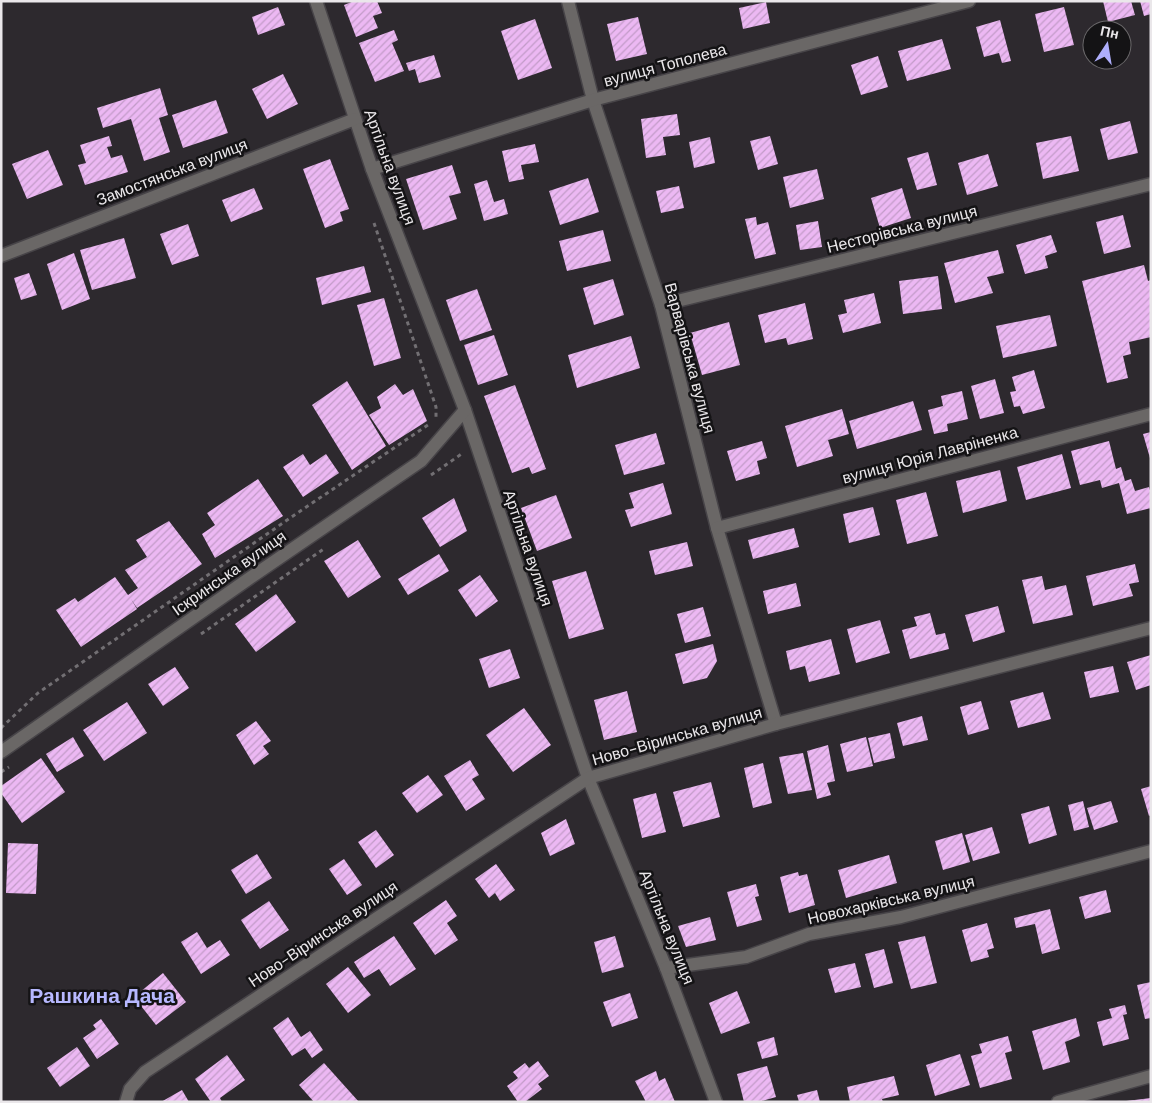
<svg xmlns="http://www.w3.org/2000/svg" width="1152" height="1103" viewBox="0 0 1152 1103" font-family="'DM Sans',sans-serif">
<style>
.building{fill:url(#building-hatch)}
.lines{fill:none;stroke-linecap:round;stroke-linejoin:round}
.minor-casing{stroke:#474448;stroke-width:15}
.tertiary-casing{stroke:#474448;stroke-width:15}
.path{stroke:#726f73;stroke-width:3;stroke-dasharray:4 4;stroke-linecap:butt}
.minor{stroke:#6a6766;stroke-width:12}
.tertiary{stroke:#6a6766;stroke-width:12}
.labels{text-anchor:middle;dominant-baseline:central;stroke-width:5;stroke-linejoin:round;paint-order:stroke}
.street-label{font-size:16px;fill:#eae7ea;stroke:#141315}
.district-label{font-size:21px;font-weight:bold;fill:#b7b8ff;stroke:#141315}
</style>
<defs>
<pattern id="building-hatch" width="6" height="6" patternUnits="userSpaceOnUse" patternTransform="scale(1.25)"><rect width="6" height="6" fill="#ecb8f3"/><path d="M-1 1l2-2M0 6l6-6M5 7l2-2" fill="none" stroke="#c29bc8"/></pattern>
</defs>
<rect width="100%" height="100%" fill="#2d292e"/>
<g class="building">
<polygon points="354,1 377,1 382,13 373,16 378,28 356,37 344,5"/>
<polygon points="1103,1 1131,1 1135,15 1108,22"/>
<polygon points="1140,1 1151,1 1151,14 1144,16"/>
<polygon points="766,2 770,23 743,29 739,8"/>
<polygon points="278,7 285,25 258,35 252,17"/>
<polygon points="1064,7 1074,45 1044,52 1035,14"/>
<polygon points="638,17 647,54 616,61 607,24"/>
<polygon points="535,19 552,68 518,80 501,31"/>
<polygon points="1000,20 1011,61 1002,63 999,53 984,57 976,27"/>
<polygon points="394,30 398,40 392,43 404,71 375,82 359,43"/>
<polygon points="942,39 951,69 907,81 898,51"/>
<polygon points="434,55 441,77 419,83 415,69 409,71 406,63"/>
<polygon points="878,56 888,87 861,95 851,65"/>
<polygon points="283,74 298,104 267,119 252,89"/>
<polygon points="160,88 168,115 159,118 170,152 144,161 131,119 103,128 97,108"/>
<polygon points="216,100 228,133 183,148 172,115"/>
<polygon points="677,114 680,135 663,137 666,155 646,158 641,119"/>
<polygon points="1130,121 1138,153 1108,160 1100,129"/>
<polygon points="109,136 112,146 107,147 111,158 122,155 128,172 85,185 78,165 86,163 80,145"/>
<polygon points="770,136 778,164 758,170 750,141"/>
<polygon points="1071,136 1079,171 1043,179 1036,143"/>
<polygon points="710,137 715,163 694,168 689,142"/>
<polygon points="535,144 539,162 521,165 524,179 509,182 502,151"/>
<polygon points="48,150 63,185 27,199 12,164"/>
<polygon points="928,152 937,185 917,190 907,158"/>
<polygon points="988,154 998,186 967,195 958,163"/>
<polygon points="330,159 349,209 340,212 343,221 325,228 303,169"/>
<polygon points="452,165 461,193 449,196 457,219 423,230 406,179"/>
<polygon points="817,169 824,199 790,208 783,177"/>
<polygon points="588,178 599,212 560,225 549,191"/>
<polygon points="487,180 494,202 504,199 508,214 484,221 474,184"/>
<polygon points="679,186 684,208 661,213 656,191"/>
<polygon points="254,188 263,209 231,222 222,200"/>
<polygon points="902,188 911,218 880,228 871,198"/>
<polygon points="1123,215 1131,247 1104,254 1096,222"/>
<polygon points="756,217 757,225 768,222 776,254 755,259 745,219"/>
<polygon points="818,221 822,247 800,250 796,225"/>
<polygon points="188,224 199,256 172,265 160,234"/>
<polygon points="603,230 611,261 567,271 559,241"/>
<polygon points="1051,235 1057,252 1045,256 1048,268 1025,274 1016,245"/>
<polygon points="124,238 136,278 92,290 80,250"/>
<polygon points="998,250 1004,273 987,277 993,293 955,303 944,263"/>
<polygon points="74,253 90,299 62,310 47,264"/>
<polygon points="1144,265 1148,281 1151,280 1151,337 1129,342 1131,354 1123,356 1128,378 1107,383 1082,281"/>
<polygon points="364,266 371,292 322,305 316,278"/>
<polygon points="29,273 37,295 21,300 14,278"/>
<polygon points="938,276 942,309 903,314 899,281"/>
<polygon points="613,279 624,315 594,325 583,288"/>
<polygon points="477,289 492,330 460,341 446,300"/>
<polygon points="874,293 881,323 843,333 838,315 847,313 844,300"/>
<polygon points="384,298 401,358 374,366 357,305"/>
<polygon points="805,303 813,339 788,345 786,338 765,343 758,315"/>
<polygon points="1050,315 1057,346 1003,358 996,326"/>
<polygon points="729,322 740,365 702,375 690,333"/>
<polygon points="494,335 508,375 478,385 464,345"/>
<polygon points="631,336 640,368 577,388 568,355"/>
<polygon points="1034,370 1045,408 1023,414 1020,406 1014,407 1010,392 1016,391 1012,377"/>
<polygon points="995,379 1004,413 980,419 971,386"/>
<polygon points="347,381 386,446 352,470 312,405"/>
<polygon points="395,384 403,395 413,389 427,421 389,445 369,415 381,408 377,397"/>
<polygon points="515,385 546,469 532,474 529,467 512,473 484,396"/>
<polygon points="962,391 968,419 947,424 948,431 934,434 928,410 943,406 941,396"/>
<polygon points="913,401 922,430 857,449 849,421"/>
<polygon points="842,409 849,434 828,440 833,456 797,467 785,426"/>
<polygon points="1151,432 1151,458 1150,458 1143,434"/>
<polygon points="656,433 665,464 624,475 615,445"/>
<polygon points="762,441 767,458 757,461 760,474 736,481 727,451"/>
<polygon points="1109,441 1116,469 1121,467 1125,481 1131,479 1135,491 1149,487 1151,494 1151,508 1127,514 1119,483 1102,488 1100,480 1080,485 1071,451"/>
<polygon points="303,454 310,465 326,454 339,473 303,497 283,467"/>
<polygon points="1062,454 1071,488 1026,500 1017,467"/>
<polygon points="1000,470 1007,501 963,513 956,481"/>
<polygon points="258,479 283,516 215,558 202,534 215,525 207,513"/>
<polygon points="663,483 672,514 631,527 625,510 634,508 629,493"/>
<polygon points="926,492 938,536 907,544 896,500"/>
<polygon points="556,495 572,538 537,551 521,508"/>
<polygon points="454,498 467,531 440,547 422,518"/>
<polygon points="873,507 880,535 849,543 843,514"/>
<polygon points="169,521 202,564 137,608 131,599 137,609 81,647 56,610 75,598 78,602 115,577 128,595 138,588 125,570 147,557 136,540"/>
<polygon points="794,528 799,547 753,559 748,540"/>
<polygon points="358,540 381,577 348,598 324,561"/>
<polygon points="687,542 693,566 655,575 649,551"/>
<polygon points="439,554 449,571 408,595 398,579"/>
<polygon points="1135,564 1139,582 1129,584 1133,596 1093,606 1086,576"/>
<polygon points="586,571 604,629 569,639 552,581"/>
<polygon points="480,575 498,601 476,617 458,590"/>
<polygon points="1042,576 1045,590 1066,585 1073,615 1033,624 1022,580"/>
<polygon points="796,583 801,606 768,614 763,591"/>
<polygon points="276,594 296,622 256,652 235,624"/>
<polygon points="998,606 1005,632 973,642 965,615"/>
<polygon points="703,607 711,636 685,643 677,614"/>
<polygon points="930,613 936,635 945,633 949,649 910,659 902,630 917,626 914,617"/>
<polygon points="880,620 890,653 856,663 847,629"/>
<polygon points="831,639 840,674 809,682 805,666 790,670 786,651"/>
<polygon points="713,644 717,661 707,678 683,684 675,654"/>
<polygon points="510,649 520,678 489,688 479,659"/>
<polygon points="1151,655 1151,685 1136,690 1127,662"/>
<polygon points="1113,666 1119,692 1090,698 1084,672"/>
<polygon points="175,667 189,688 163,706 148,684"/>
<polygon points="627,691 637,732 604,740 594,700"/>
<polygon points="1043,692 1051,719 1018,728 1010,701"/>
<polygon points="981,701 989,729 968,735 960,707"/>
<polygon points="127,702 147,733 104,761 83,730"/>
<polygon points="524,708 551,745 513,772 486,735"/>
<polygon points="922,716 928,740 903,746 897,723"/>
<polygon points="256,721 271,741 263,746 269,754 254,765 236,735"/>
<polygon points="890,733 895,758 874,763 868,738"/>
<polygon points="73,737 84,756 57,772 46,754"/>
<polygon points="866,737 873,766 847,772 840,744"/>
<polygon points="828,745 835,781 827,783 831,795 817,799 807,751"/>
<polygon points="803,753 812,790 788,794 779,757"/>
<polygon points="41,758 65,792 22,823 1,793 1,786"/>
<polygon points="470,760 479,775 472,779 485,799 466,811 444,776"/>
<polygon points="763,763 772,803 753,808 744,768"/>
<polygon points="428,775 443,795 417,813 402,793"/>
<polygon points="711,782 720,817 683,827 673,792"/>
<polygon points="1151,786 1151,815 1149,816 1141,789"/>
<polygon points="656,793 666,832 642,838 633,799"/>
<polygon points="1083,801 1089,827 1074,831 1068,805"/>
<polygon points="1111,801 1118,822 1094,830 1087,808"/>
<polygon points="1049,806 1057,835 1029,844 1021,814"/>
<polygon points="566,819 575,844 550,856 541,833"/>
<polygon points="992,827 1000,853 973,861 965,835"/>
<polygon points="376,830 394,855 376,868 358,842"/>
<polygon points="962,833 970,862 943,870 935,841"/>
<polygon points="8,843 38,844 36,894 6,893"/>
<polygon points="257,854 272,878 246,894 231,870"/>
<polygon points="889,855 897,883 846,898 838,870"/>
<polygon points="344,859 362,885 347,895 329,869"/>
<polygon points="496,864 515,890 500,901 495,893 489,898 475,879"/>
<polygon points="798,872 799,876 807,874 815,905 789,913 780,877"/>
<polygon points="756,884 759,896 755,897 762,920 737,927 727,892"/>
<polygon points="1106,890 1111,912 1085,919 1079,897"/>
<polygon points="446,900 457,916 447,923 458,940 435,955 413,923"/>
<polygon points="269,901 289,930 260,949 241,920"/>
<polygon points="1050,909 1060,949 1042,954 1035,924 1016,928 1014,918"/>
<polygon points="710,917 716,940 686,947 678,926"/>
<polygon points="987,923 994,948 987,950 989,957 971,962 962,930"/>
<polygon points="197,932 207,948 220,940 230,955 201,974 181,942"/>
<polygon points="394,936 416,969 390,986 379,969 364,978 354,962"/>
<polygon points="615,936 624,967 602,973 594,942"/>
<polygon points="925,936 937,983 911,989 898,942"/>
<polygon points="884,949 893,983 874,988 865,954"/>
<polygon points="855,963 861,987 835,993 828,969"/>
<polygon points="348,967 371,995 348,1013 326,984"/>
<polygon points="163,973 186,1002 156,1025 134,997"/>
<polygon points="1151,982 1151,1018 1145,1019 1137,985"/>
<polygon points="737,991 750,1023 721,1034 709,1003"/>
<polygon points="630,993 638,1018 612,1027 603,1002"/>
<polygon points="1125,1005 1127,1014 1123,1015 1129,1039 1103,1046 1097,1022 1112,1018 1109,1009"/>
<polygon points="288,1017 301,1037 310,1031 323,1050 312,1058 305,1048 292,1056 273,1028"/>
<polygon points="1076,1018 1080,1036 1065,1042 1070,1062 1043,1070 1032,1031"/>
<polygon points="101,1019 119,1044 97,1059 83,1038 96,1029 93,1025"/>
<polygon points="1008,1036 1012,1051 1005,1053 1012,1079 980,1088 971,1056 982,1053 979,1044"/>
<polygon points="774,1037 778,1055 762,1059 757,1042"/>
<polygon points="77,1047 90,1066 60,1087 47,1068"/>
<polygon points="960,1054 970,1085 935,1096 926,1065"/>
<polygon points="227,1055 245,1080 220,1098 222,1102 211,1102 195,1079"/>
<polygon points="538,1061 549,1076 538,1084 542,1089 525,1102 518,1102 507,1086 518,1078 513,1072 525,1063 529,1068"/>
<polygon points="324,1063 359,1102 314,1102 299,1085"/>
<polygon points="767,1066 776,1097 758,1102 744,1102 737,1074"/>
<polygon points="656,1071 659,1081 665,1078 675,1102 646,1102 635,1081"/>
<polygon points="894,1076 899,1095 882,1099 883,1102 850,1102 847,1087"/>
<polygon points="182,1090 189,1102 161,1102"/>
<polygon points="817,1090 820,1102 799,1102 797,1095"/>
<polygon points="1151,1098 1151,1102 1126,1102 1126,1101"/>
</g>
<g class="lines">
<g class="minor-casing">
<g id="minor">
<polyline points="316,1 372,169"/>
<polyline points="568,1 593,100 661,305 717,528 776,724"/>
<polyline points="1,256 355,119"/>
<polyline points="661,305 1151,184"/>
<polyline points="465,410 588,778 666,968 716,1102"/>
<polyline points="717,528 1151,414"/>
<polyline points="666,968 746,957 809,934 901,917 1151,851"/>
<polyline points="126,1102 130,1089 145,1072 588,778 776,724 1151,628"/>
<polyline points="1058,1102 1151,1076"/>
</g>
</g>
<g class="tertiary-casing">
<polyline id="tertiary" points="1,752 247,580 421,461 465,410 372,169 593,100 969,1"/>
</g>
<g class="path">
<polyline points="374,223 436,407 436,417 434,419"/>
<polyline points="431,475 463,453"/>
<polyline points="201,634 325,548"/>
<polyline points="1,728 38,693 293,516 428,425"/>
<polyline points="1,772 9,767"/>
</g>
<use href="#minor" class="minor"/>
<use href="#tertiary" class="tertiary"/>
</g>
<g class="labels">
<g class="street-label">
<text transform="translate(665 65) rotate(-15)">вулиця Тополева</text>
<text transform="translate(390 167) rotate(70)">Артільна вулиця</text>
<text transform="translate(172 172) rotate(-21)">Замостянська вулиця</text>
<text transform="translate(902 229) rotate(-14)">Несторівська вулиця</text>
<text transform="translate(690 358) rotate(75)">Варварівська вулиця</text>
<text transform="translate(930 455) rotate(-15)">вулиця Юрія Лавріненка</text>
<text transform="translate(528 548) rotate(71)">Артільна вулиця</text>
<text transform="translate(229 573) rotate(-35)">Іскринська вулиця</text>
<text transform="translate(677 736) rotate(-16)">Ново-Віринська вулиця</text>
<text transform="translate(891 900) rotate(-13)">Новохарківська вулиця</text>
<text transform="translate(667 927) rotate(68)">Артільна вулиця</text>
<text transform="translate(323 934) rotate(-34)">Ново-Віринська вулиця</text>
</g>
<g class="district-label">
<text x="102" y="996">Рашкина Дача</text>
</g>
</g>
<rect width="1152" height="1103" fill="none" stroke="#eae7ea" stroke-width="5"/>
<g transform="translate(1107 45) rotate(12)"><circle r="24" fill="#141315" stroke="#6a686a"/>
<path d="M0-4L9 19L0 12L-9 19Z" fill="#aeaefb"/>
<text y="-8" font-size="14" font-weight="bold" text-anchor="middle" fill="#eae7ea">Пн</text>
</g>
</svg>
